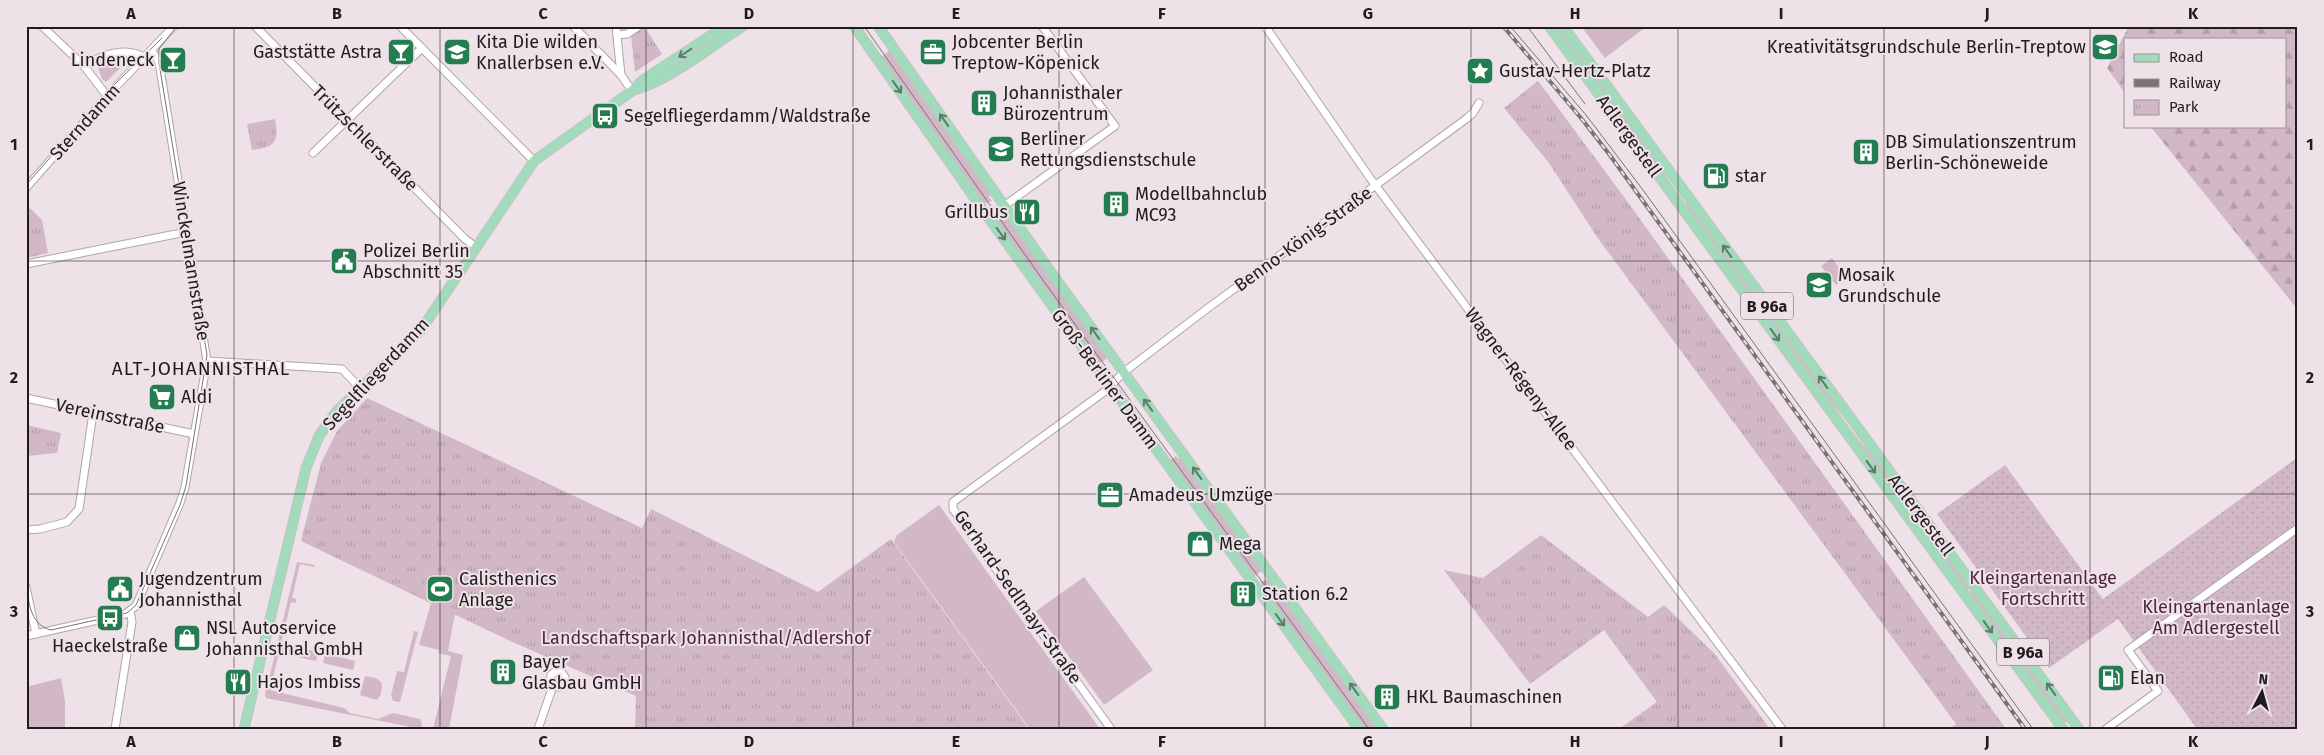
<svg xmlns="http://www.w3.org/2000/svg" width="2324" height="755" viewBox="0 0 2324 755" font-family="'Fira Sans',sans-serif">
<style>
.grass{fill:#d2b8c6}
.forest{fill:url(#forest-firs)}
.park{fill:url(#park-tufts)}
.garden{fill:url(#garden-dots)}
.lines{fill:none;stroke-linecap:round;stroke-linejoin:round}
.minor-casing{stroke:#b1a5ab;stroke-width:9}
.major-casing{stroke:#c5c4c4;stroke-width:11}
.minor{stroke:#fff;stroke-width:7}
.major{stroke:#a1dbbb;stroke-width:9}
.tram{stroke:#7a7276;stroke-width:1}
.rail-casing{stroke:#7a7276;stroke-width:4}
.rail{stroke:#eee1e8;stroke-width:2;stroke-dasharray:5.5;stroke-linecap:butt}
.oneway{stroke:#607b6c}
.grid{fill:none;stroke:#201b1d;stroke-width:1;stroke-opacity:0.55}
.labels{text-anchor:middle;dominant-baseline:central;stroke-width:4;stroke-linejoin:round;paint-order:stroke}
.shield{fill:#eee1e8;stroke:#5e565a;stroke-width:1}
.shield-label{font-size:16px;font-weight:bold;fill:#201b1d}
.poi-label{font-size:18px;fill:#201b1d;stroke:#eee1e8;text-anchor:start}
.street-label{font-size:18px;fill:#201b1d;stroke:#eee1e8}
.park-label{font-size:18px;fill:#50263f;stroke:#eee1e8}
.neighbourhood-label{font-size:19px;letter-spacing:1px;fill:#201b1d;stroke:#eee1e8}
.neatline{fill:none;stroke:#201b1d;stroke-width:2}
.grid-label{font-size:16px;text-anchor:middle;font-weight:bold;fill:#201b1d}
</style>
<defs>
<pattern id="forest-firs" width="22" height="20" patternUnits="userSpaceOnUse" patternTransform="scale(1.25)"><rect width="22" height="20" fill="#d2b8c6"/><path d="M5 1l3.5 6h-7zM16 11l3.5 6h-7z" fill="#b49eaa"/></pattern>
<pattern id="park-tufts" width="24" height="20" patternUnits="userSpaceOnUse" patternTransform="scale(1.25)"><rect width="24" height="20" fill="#d2b8c6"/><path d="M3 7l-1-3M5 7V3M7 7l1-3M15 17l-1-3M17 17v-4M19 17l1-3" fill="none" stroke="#b49eaa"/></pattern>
<pattern id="garden-dots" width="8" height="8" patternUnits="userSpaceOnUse" patternTransform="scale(1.25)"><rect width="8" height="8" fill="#d2b8c6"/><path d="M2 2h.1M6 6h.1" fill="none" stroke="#b49eaa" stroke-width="1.8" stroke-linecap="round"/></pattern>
</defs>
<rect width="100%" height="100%" fill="#eee1e8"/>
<g class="grass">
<polygon points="1553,26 1559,26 1673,182 1672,183 1644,150"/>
<polygon points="1581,26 1647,26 1605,58"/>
<polygon points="890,50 991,195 989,197 992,201 983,204 880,58"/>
<polygon points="119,58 124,64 106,82 102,79 97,64 100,62"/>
<polygon points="1688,203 1843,415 1842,416 1812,379 1685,206"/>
<polygon points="998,205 1109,357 1099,364 990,213 992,211 990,208"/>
<polygon points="1832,258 1846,278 1836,285 1821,266"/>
<polygon points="1855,435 1881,467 1970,588 1967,591 1853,436"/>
<polygon points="1176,456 1178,459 1181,457 1263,570 1253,577 1169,461"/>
<polygon points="939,505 1100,729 1030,729 894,542 897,535"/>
<polygon points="301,541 561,664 455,614 448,651 463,655 449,729 433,729 451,656 438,653 439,650 419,645 431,603"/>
<polygon points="297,562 315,565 314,567 300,564 292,598 296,599 296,603 291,602 281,643 318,652 316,661 279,653 270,690 344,708 350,713 378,719 393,713 420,719 422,723 421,729 266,698 265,695"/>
<polygon points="1084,577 1153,670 1104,705 1036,611"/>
<polygon points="1269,577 1379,729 1363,729 1260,586 1262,584 1260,581 1265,581"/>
<polygon points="1972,590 2067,721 2064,725 1968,593"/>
<polygon points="414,631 418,632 400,702 393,701 391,695 397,671 404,672"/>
<polygon points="325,654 355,661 353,670 323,663"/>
<polygon points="365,676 376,678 382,683 381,694 377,700 360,695"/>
<polygon points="61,678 65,701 65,729 26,729 26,687"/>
</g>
<polygon class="forest" points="2129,26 2298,26 2298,310 2150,126 2285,126 2285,39 2125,39 2125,93 2107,68"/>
<g class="park">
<polygon points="630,26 641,28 644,26 662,54 635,72"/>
<polygon points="1538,81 1627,201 2006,729 1950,729 1956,724 1597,237 1549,163 1504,108"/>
<path d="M 275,119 C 279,143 275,147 252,150 L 247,124 Z"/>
<polygon points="30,208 42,220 48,253 26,258 26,212"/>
<polygon points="367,398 642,528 651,509 818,592 891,539 1029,729 635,729 636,696 508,640 301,541 321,463 337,431"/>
<polygon points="26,425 61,433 57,453 26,456"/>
<polygon points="1541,535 1648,617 1664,605 1714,653 1770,729 1619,729 1657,702 1604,630 1530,684 1444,570 1483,578"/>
</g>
<polygon class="garden" points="2298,457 2298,729 2197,729 2118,619 2049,668 1937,514 2005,465 2103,599"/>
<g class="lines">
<g class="minor-casing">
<g id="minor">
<polyline points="42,26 84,66 107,96"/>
<polyline points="255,26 465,239 476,247"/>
<polyline points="400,26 534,161"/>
<polyline points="573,26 621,75"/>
<polyline points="616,26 621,75 632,91"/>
<polyline points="1265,26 1370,178 1782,729"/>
<polyline points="617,35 627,34 639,26"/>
<path d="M 84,66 C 102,55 126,46 145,58"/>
<polyline points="313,153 422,48"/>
<polyline points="26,188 107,96 174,26"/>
<polyline points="1004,206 1115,126 1042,26"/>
<polyline points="26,264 186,232"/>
<polyline points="207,361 342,369 361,389"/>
<polyline points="26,398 194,434"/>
<polyline points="26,530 40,529 67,522 79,509 93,413"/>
<polyline points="26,587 36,634"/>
<polyline points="26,636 125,614 136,606 180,503 185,487 207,361 159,62 152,51"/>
<polyline points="115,729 132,622 130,611"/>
<polyline points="538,729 553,686 550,681 551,675 556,671 562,673 565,677 564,683 559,687 553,686"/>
<polyline points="1111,729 953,509 953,502 1104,392 1124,372 1208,308 1466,119 1473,113 1479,103"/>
<polyline points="2106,729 2158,691 2128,650 2298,528"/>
</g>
</g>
<g class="major-casing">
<g id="major">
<polyline points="854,26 988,217 1359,729"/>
<polyline points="878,26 1053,275 1383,729"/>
<polyline points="1549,26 2063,729"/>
<polyline points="1563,26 2079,729"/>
<path d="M 634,90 C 667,82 713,45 743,26"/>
<polyline points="244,729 306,468 319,436 336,412 421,330 534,161 632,91 643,80 725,26"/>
</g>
</g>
<use href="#minor" class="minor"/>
<use href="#major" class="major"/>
<g class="tram">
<polyline points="864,26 1045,283 1369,729"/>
<polyline points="1510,26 1586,115 1643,190 2033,729"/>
<polyline points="1527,26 1585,104"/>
<polyline points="26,185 113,86 162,38"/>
<path d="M 26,588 C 30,606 31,625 51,630 L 127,613 L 136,605 L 180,505 L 186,486 L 207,355 L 159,63 L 159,49 L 177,26"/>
</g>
<g class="rail-casing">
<polyline id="rail" points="1503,26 1581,118 1609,154 2025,729"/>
</g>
<use href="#rail" class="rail"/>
</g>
<defs><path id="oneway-shaft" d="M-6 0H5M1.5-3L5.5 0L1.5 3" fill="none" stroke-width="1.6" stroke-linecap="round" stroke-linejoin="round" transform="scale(1.25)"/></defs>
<g class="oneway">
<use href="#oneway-shaft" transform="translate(685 53) rotate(146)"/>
<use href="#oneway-shaft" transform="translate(897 87) rotate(55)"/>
<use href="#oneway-shaft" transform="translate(944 120) rotate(-125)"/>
<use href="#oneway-shaft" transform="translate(1001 234) rotate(54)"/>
<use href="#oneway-shaft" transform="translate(1727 251) rotate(-126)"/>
<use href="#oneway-shaft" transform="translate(1095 333) rotate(-126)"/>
<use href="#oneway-shaft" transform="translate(1775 335) rotate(54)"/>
<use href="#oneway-shaft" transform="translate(1823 382) rotate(-126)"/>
<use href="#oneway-shaft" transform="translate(1148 405) rotate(-126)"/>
<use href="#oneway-shaft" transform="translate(1871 467) rotate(54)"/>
<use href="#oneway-shaft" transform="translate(1197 473) rotate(-126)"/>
<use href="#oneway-shaft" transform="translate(1280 620) rotate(54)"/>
<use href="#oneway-shaft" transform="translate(1988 627) rotate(54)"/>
<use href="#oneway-shaft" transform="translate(1354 689) rotate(-126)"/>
<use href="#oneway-shaft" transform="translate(2051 689) rotate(-126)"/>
</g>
<path class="grid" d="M 234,26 L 234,729M 440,26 L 440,729M 646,26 L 646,729M 853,26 L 853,729M 1059,26 L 1059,729M 1265,26 L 1265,729M 1471,26 L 1471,729M 1678,26 L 1678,729M 1884,26 L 1884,729M 2090,26 L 2090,729M 26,261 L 2298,261M 26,494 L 2298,494"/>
<defs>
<g id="school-square" transform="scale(1.4375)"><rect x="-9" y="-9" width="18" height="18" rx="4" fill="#247d51" stroke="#eee1e8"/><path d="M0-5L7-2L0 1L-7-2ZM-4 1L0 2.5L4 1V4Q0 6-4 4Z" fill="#fff"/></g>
<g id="bar-square" transform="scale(1.4375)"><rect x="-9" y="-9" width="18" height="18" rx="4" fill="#247d51" stroke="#eee1e8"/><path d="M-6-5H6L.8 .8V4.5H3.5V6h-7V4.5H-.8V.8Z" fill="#fff"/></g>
<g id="office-square" transform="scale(1.4375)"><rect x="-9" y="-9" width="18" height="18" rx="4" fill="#247d51" stroke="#eee1e8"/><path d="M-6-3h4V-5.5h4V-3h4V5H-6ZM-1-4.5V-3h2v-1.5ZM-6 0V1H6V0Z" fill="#fff"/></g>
<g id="sight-square" transform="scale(1.4375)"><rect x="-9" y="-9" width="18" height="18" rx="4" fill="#247d51" stroke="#eee1e8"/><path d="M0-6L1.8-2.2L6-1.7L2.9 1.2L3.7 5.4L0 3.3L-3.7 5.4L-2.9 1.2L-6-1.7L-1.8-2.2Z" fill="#fff"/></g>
<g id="building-square" transform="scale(1.4375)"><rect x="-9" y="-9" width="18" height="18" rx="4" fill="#247d51" stroke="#eee1e8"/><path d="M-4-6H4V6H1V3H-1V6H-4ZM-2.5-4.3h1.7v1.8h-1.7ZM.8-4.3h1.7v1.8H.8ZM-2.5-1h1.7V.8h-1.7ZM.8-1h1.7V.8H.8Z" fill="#fff"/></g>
<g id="bus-square" transform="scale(1.4375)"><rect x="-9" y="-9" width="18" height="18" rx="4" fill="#247d51" stroke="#eee1e8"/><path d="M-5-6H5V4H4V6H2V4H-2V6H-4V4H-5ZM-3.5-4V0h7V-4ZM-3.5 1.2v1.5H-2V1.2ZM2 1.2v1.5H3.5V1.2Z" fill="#fff"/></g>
<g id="fuel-square" transform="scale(1.4375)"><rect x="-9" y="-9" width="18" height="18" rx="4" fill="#247d51" stroke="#eee1e8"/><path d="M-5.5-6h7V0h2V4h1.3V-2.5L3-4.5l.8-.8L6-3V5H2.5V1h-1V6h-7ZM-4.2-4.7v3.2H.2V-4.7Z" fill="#fff"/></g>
<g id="restaurant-square" transform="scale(1.4375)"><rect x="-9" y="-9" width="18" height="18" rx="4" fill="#247d51" stroke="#eee1e8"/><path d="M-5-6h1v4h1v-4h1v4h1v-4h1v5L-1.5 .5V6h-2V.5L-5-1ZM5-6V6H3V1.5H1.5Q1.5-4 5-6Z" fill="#fff"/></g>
<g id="civic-square" transform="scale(1.4375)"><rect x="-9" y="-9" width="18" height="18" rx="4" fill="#247d51" stroke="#eee1e8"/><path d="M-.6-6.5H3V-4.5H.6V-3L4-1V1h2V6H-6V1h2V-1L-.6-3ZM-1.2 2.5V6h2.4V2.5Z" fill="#fff"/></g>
<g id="supermarket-square" transform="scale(1.4375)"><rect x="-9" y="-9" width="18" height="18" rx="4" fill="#247d51" stroke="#eee1e8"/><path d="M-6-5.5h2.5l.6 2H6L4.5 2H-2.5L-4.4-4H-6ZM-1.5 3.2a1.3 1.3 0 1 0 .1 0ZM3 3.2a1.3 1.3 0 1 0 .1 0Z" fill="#fff"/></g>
<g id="shop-square" transform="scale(1.4375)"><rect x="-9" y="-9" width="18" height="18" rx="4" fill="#247d51" stroke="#eee1e8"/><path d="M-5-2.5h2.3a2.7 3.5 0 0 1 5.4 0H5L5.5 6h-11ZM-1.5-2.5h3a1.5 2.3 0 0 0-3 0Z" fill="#fff"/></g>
<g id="stadium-square" transform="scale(1.4375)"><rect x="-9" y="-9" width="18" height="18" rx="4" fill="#247d51" stroke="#eee1e8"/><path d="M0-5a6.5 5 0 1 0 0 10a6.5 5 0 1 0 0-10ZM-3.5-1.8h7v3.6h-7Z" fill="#fff"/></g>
</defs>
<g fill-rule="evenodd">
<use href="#school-square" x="2105" y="47"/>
<use href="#bar-square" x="401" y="52"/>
<use href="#school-square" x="457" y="52"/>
<use href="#office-square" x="933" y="52"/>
<use href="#bar-square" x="173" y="60"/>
<use href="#sight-square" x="1480" y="71"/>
<use href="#building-square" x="984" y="103"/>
<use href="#bus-square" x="605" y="116"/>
<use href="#school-square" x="1001" y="149"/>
<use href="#building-square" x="1866" y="152"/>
<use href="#fuel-square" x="1716" y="176"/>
<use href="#building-square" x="1116" y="204"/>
<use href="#restaurant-square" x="1027" y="212"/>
<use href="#civic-square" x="344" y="261"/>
<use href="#school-square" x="1819" y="285"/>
<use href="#supermarket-square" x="162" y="397"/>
<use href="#office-square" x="1110" y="495"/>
<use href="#shop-square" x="1200" y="544"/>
<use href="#civic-square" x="120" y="589"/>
<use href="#stadium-square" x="440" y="589"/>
<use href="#building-square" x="1243" y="594"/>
<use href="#bus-square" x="110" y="618"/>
<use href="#shop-square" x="187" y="638"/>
<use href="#building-square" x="503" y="672"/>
<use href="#fuel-square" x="2111" y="678"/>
<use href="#restaurant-square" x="238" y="682"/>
<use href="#building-square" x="1387" y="697"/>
</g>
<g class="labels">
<g class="shield">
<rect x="1741" y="292.5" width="52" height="27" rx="4"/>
<rect x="1997" y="638.5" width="52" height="27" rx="4"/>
</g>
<g class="shield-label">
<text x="1767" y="306">B 96a</text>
<text x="2023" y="652">B 96a</text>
</g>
<g class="poi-label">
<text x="476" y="42">Kita Die wilden<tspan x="476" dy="21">Knallerbsen e.V.</tspan></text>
<text x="952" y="42">Jobcenter Berlin<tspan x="952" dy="21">Treptow-Köpenick</tspan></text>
<text x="2086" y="47" text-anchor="end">Kreativitätsgrundschule Berlin-Treptow</text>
<text x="382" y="52" text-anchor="end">Gaststätte Astra</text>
<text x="154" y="60" text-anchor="end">Lindeneck</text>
<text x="1499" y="71">Gustav-Hertz-Platz</text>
<text x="1003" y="93">Johannisthaler<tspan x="1003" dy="21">Bürozentrum</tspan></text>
<text x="624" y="116">Segelfliegerdamm/Waldstraße</text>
<text x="1020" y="139">Berliner<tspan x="1020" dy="21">Rettungsdienstschule</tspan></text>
<text x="1885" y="142">DB Simulationszentrum<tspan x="1885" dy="21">Berlin-Schöneweide</tspan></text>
<text x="1735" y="176">star</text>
<text x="1135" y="194">Modellbahnclub<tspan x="1135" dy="21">MC93</tspan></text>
<text x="1008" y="212" text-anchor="end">Grillbus</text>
<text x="363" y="251">Polizei Berlin<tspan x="363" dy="21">Abschnitt 35</tspan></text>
<text x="1838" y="275">Mosaik<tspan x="1838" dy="21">Grundschule</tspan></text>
<text x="181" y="397">Aldi</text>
<text x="1129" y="495">Amadeus Umzüge</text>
<text x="1219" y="544">Mega</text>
<text x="139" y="579">Jugendzentrum<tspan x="139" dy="21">Johannisthal</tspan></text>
<text x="459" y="579">Calisthenics<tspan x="459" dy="21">Anlage</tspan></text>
<text x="1262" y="594">Station 6.2</text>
<text x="206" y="628">NSL Autoservice<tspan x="206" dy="21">Johannisthal GmbH</tspan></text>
<text x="110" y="646" text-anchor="middle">Haeckelstraße</text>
<text x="522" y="662">Bayer<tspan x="522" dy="21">Glasbau GmbH</tspan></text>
<text x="2130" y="678">Elan</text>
<text x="257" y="682">Hajos Imbiss</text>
<text x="1406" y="697">HKL Baumaschinen</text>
</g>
<g class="street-label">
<text transform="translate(85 122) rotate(-48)">Sterndamm</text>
<text transform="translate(1629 136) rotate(54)">Adlergestell</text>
<text transform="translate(365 138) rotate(45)">Trützschlerstraße</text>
<text transform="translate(1303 239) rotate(-36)">Benno-König-Straße</text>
<text transform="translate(191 261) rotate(81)">Winckelmannstraße</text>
<text transform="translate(376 374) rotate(-47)">Segelfliegerdamm</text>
<text transform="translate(1105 379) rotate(54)">Groß-Berliner Damm</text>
<text transform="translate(1521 379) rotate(53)">Wagner-Régeny-Allee</text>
<text transform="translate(110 416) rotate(12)">Vereinsstraße</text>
<text transform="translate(1921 515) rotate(53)">Adlergestell</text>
<text transform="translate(1018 597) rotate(55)">Gerhard-Sedlmayr-Straße</text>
</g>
<g class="park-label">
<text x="2043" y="578">Kleingartenanlage<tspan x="2043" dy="21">Fortschritt</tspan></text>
<text x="2216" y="607">Kleingartenanlage<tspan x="2216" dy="21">Am Adlergestell</tspan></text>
<text x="706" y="638">Landschaftspark Johannisthal/Adlershof</text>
</g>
<g class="neighbourhood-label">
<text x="201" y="368">ALT-JOHANNISTHAL</text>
</g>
</g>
<rect width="2324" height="755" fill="none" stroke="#eee1e8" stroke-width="55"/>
<rect x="2124" y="38" width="162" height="90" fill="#eee1e8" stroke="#9c9297"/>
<rect x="2134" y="54" width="25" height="8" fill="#a1dbbb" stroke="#9c9297"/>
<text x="2169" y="62" font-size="15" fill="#201b1d">Road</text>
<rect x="2134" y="79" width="25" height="8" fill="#7a7276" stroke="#9c9297"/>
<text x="2169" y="88" font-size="15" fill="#201b1d">Railway</text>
<rect x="2134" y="100" width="25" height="15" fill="url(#park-tufts)" stroke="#9c9297"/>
<text x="2169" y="112" font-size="15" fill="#201b1d">Park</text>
<g transform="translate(2262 692) rotate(6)" stroke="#eee1e8" stroke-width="4" paint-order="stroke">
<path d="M0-4L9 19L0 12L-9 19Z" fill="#201b1d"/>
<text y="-8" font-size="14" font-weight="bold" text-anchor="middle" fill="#201b1d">N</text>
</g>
<rect x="28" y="28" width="2268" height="700" class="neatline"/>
<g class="grid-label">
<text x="131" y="19">A</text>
<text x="337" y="19">B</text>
<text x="543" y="19">C</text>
<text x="749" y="19">D</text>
<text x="956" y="19">E</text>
<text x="1162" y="19">F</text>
<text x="1368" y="19">G</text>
<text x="1575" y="19">H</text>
<text x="1781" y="19">I</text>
<text x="1987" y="19">J</text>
<text x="2193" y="19">K</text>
<text x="14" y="150">1</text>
<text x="2310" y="150">1</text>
<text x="14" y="383">2</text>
<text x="2310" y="383">2</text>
<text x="14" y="617">3</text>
<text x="2310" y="617">3</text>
<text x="131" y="747">A</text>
<text x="337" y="747">B</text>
<text x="543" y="747">C</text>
<text x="749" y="747">D</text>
<text x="956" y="747">E</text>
<text x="1162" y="747">F</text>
<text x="1368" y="747">G</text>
<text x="1575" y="747">H</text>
<text x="1781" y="747">I</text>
<text x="1987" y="747">J</text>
<text x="2193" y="747">K</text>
</g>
</svg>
